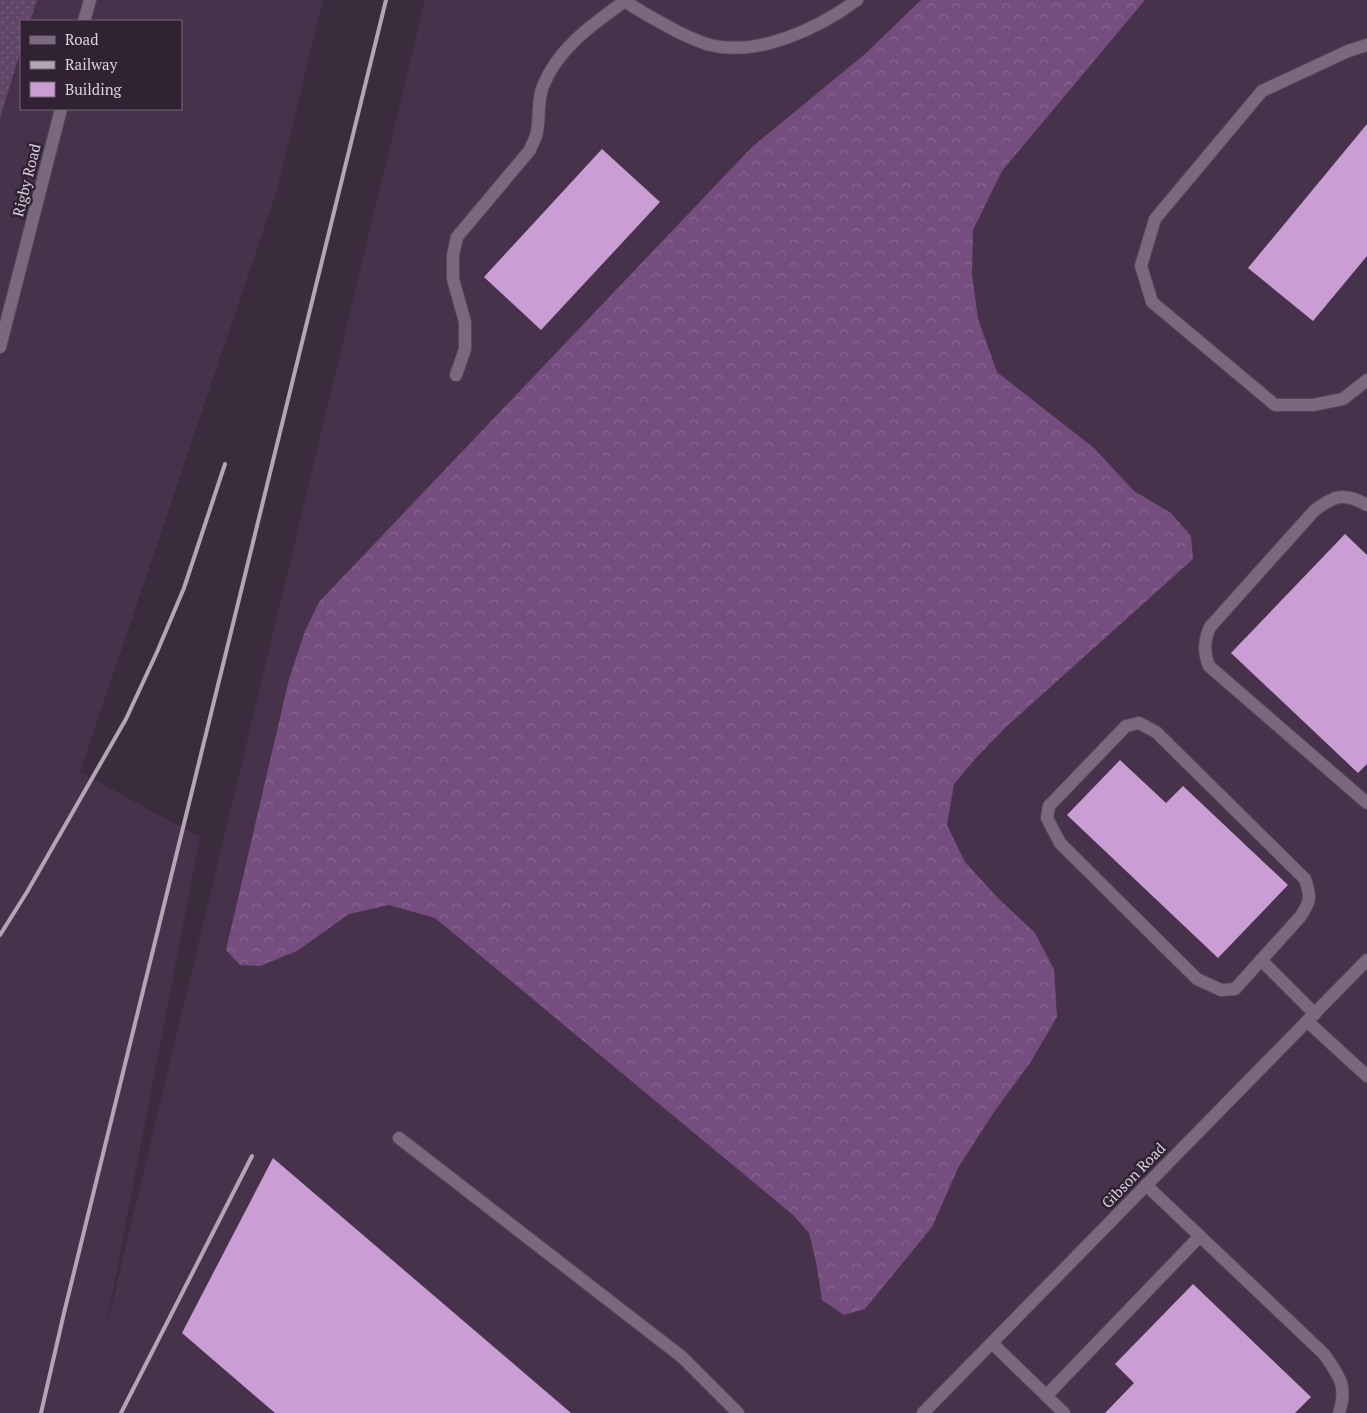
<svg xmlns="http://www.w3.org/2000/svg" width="1367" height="1413" viewBox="0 0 1367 1413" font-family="'PT Serif',serif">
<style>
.built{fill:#46334b;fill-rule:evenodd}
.grass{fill:url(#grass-dots)}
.forest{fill:url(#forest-crowns)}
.building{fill:#ca9ed4}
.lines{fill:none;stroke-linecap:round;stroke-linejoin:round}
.lane-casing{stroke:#554858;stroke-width:14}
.street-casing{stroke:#554858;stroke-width:14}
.lane{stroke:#7a697e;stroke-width:12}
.street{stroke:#7a697e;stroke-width:12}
.rail{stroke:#b2a6b4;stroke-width:4}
.labels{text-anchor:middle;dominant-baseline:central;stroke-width:5;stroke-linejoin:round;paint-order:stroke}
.street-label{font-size:15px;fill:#dcd2de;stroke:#302133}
</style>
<defs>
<pattern id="grass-dots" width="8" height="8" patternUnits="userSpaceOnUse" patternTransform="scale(1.25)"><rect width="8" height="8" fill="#624668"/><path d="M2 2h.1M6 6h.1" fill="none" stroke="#78607d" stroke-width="1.8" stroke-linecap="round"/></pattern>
<pattern id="forest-crowns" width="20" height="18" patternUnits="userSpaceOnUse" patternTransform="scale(1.25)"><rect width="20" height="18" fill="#754d7e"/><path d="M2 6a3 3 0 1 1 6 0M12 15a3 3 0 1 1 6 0" fill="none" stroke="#886690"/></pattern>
</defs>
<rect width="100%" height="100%" fill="#3a2b3d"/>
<path class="built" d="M 0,0 L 323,0 L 277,190 L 80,772 L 200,837 L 104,1337 L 425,0 L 1367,0 L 1367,1413 L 0,1413 ZM 21,21 L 181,21 L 181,109 L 21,109 Z"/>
<polygon class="grass" points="0,0 37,0 30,21 21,21 21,49 0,118"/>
<polygon class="forest" points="921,0 1145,0 1002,171 973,230 972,274 978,319 997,372 1094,448 1134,491 1171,513 1191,536 1193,559 1006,727 976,758 954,784 947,825 965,862 997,897 1035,933 1054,969 1057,1017 1030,1063 994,1112 958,1168 932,1227 865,1309 844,1315 822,1300 816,1262 809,1233 793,1215 435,918 389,905 349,914 297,951 260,966 240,965 226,950 289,679 305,631 319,602 752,147 865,54"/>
<g class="building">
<polygon points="1367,124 1367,256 1313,321 1248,268"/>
<polygon points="602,149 660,202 541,330 484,277"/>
<polygon points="1345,534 1367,555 1367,764 1358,773 1231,653"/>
<polygon points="1120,760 1166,803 1183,786 1288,885 1218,958 1067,815"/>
<polygon points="273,1158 571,1413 275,1413 182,1333"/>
<polygon points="1193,1284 1311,1397 1295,1413 1105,1413 1134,1383 1115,1364"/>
</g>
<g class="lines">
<g class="lane-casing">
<g id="lane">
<polyline points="1367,45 1348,51 1262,91 1155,219 1141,266 1152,302 1275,405 1313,405 1343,399 1367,380"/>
<path d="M 456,375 L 465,349 L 465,322 L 453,279 L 453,255 L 457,237 L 530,150 C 532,144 536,138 537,132 C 540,117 537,100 543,86 C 558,48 593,24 625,1 L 624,0"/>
<path d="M 1367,505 C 1345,492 1334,495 1314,511 L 1210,627 C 1204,640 1203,652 1209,666 L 1367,803"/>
<path d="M 1139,723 L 1156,732 L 1305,879 C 1311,897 1311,901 1300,917 L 1235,989 L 1221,990 L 1197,979 L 1060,843 L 1047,818 L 1049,806 L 1126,726 Z"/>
<polyline points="1261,960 1315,1014"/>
<polyline points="1307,1021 1367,1076"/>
<polyline points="399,1138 682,1357 738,1413"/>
<path d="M 1146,1185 L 1324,1354 C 1339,1376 1348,1385 1339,1413"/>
<polyline points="992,1343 1064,1413"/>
<polyline points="1046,1396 1200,1236"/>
</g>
</g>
<g class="street-casing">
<g id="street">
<path d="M 625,1 C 642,13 660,22 678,32 C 689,37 699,42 710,45 C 759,57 819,28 857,0"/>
<polyline points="84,21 90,0"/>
<polyline points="0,347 61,109"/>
<polyline points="923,1413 1367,960"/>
</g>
</g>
<use href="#lane" class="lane"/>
<use href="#street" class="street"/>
<g class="rail">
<polyline points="0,935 27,892 126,719 157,652 184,588 225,464"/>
<polyline points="41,1413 64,1313 386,0"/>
<polyline points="121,1413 252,1156"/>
</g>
</g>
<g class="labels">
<g class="street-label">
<text transform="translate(26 180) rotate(-76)">Rigby Road</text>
<text transform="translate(1133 1175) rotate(-46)">Gibson Road</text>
</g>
</g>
<rect x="20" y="20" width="162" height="90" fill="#302133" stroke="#756877"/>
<rect x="30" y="36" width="25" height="8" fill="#7a697e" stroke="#756877"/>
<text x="65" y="45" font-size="15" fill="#dcd2de">Road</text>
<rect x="30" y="61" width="25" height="8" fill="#b2a6b4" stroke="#756877"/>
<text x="65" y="70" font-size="15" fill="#dcd2de">Railway</text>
<rect x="30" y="82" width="25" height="15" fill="#ca9ed4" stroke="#756877"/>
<text x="65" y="95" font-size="15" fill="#dcd2de">Building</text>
</svg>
